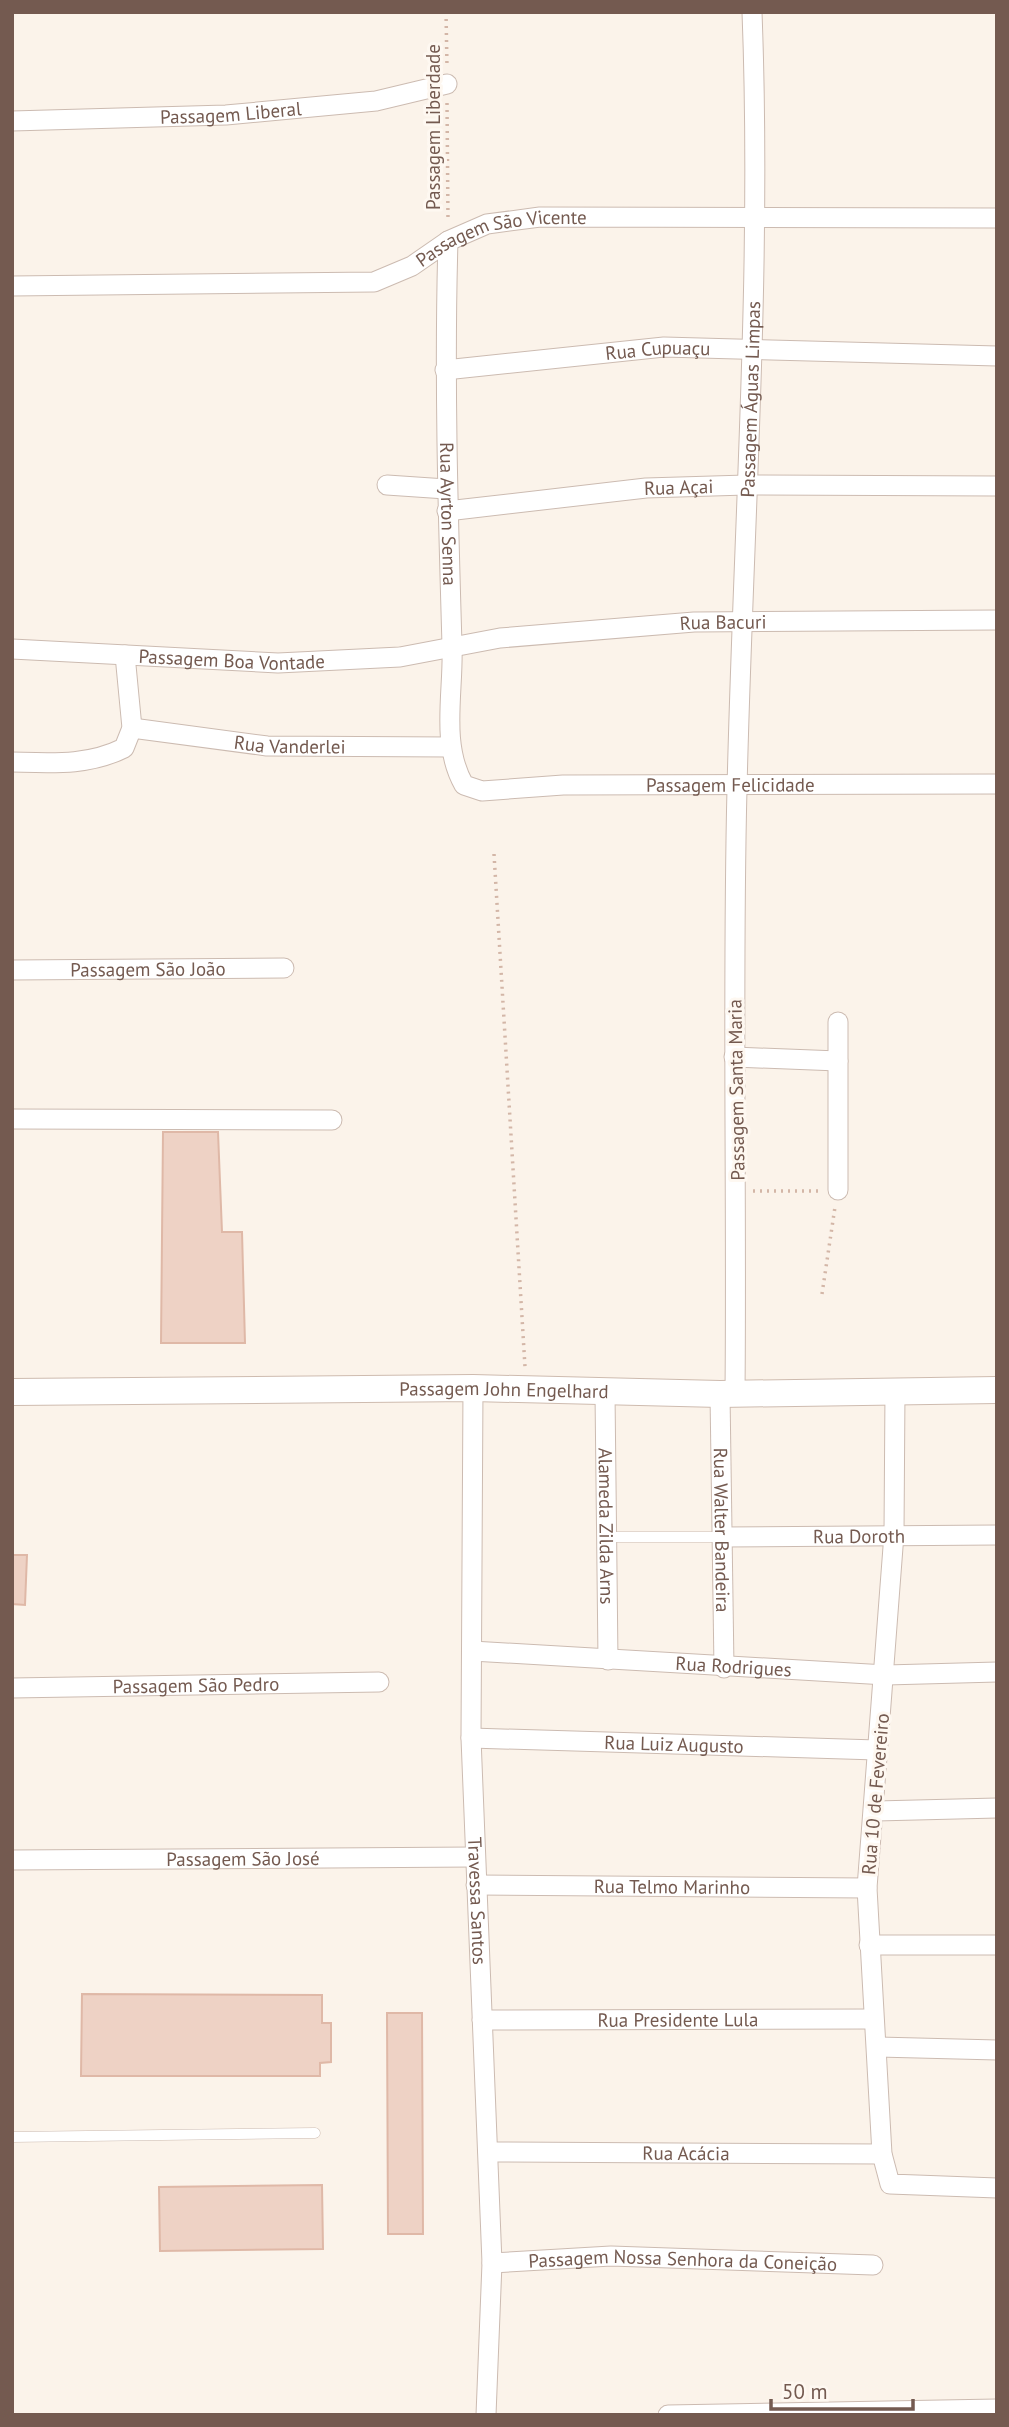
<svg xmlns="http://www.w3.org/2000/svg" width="1009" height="2427" viewBox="0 0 1009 2427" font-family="'PT Sans',sans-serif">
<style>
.building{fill:#eed2c5;stroke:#dfb8a7;stroke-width:2}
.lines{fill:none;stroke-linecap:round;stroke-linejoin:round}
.service-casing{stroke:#ccbbb1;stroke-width:11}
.minor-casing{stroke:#ccbbb1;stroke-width:21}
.secondary-casing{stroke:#cebbaf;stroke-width:28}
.path{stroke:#d3b6a7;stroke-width:3.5;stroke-dasharray:2 5;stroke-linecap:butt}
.service{stroke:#fff;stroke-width:10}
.minor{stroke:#fff;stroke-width:19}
.secondary{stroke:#fff;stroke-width:26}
.labels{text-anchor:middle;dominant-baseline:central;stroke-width:6;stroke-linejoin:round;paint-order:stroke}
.street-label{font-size:19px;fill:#745a50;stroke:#fef8f1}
</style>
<rect width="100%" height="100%" fill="#fbf3ea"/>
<g class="building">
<polygon points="163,1132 218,1132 222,1232 242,1232 245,1343 161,1343"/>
<polygon points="12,1555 27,1555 25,1605 12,1604"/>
<polygon points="82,1994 322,1995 322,2023 331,2023 331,2062 320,2063 320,2076 81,2076"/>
<polygon points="387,2013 422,2013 423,2234 388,2234"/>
<polygon points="322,2185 323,2249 160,2251 159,2187"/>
</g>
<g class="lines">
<g class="service-casing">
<g id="service">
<polyline points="604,1537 723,1537"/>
<polyline points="12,2137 315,2133"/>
</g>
</g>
<g class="minor-casing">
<g id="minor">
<path id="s1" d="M 12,121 L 226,115 L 376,101 L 447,84"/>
<path id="s2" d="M 448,241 C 444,376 448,510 452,645 C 454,691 440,743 464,785 L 482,791 L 563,785 L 997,784"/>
<path id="s3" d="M 12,286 L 374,282 L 412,266 L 448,241 L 487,224 L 540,217 L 997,218"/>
<path id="s4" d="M 445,370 L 664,347 L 997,356"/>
<polyline points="387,485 446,489"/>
<path id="s5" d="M 447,511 L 646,488 L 746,485 L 997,486"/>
<path id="s6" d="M 12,649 L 278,663 L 400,657 L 500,638 L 694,622 L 997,620"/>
<path id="s7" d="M 132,728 L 267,746 L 450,747"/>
<path d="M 12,762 C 52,763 88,766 124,748 L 132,728 L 125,655"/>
<path id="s8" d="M 12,970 L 284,968"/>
<polyline points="734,1057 838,1061"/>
<polyline points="12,1119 332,1120"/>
<polyline points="838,1190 838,1022"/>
<path id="s9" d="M 473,1388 L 471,1738 L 492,2263 L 486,2415"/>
<polyline points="895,1391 894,1534 867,1888 882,2154 890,2184 997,2188"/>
<path id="s10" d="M 605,1393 L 608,1660"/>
<path id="s11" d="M 735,1393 C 737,1192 732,990 737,789 C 743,530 762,271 752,12"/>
<path id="s12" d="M 720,1394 L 724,1668"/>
<path id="s13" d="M 723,1537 L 997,1535"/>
<path id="s14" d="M 472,1651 L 886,1675 L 997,1672"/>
<path id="s15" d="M 12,1688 L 379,1682"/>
<path id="s16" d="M 471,1738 L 877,1750"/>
<polyline points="876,1811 997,1808"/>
<path id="s17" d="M 12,1860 L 474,1857"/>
<path id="s18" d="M 476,1885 L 867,1888"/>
<polyline points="869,1945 997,1945"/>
<path id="s19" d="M 482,2020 L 873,2019"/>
<polyline points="878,2047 997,2050"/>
<path id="s20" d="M 488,2152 L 882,2154"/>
<path id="s21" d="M 492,2263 L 611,2256 L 873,2265"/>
<polyline points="668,2415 997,2409"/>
</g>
</g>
<g class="secondary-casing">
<g id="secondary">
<path id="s22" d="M 12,1392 L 473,1388 L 720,1394 L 997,1390"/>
</g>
</g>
<g class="path">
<polyline points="446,12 447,67"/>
<polyline points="447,103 448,221"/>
<polyline points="494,854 525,1367"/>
<polyline points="753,1191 819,1191"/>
<polyline points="822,1294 835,1207"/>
</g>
<use href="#service" class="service"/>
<use href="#minor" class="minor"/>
<use href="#secondary" class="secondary"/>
</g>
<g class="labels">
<g class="street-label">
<text stroke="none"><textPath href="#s1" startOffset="219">Passagem Liberal</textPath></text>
<text transform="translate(433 127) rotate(-90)">Passagem Liberdade</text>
<text stroke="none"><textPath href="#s3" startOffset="500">Passagem São Vicente</textPath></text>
<text stroke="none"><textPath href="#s4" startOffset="214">Rua Cupuaçu</textPath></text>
<text stroke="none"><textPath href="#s11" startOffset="994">Passagem Águas Limpas</textPath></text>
<text stroke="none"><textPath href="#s5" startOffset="233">Rua Açai</textPath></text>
<text stroke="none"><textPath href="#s2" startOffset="273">Rua Ayrton Senna</textPath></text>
<text stroke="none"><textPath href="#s6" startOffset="714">Rua Bacuri</textPath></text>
<text stroke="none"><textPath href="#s6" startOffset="220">Passagem Boa Vontade</textPath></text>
<text stroke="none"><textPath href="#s7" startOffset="159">Rua Vanderlei</textPath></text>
<text stroke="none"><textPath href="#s2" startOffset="814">Passagem Felicidade</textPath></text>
<text stroke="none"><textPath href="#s8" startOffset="136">Passagem São João</textPath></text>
<text transform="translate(736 1090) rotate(-91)">Passagem Santa Maria</text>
<text stroke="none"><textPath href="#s22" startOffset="492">Passagem John Engelhard</textPath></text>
<text stroke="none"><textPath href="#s10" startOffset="133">Alameda Zilda Arns</textPath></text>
<text stroke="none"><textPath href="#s12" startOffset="136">Rua Walter Bandeira</textPath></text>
<text stroke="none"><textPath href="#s13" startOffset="136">Rua Doroth</textPath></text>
<text stroke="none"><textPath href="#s14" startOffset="262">Rua Rodrigues</textPath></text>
<text stroke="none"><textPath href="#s15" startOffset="184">Passagem São Pedro</textPath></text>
<text stroke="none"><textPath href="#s16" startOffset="203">Rua Luiz Augusto</textPath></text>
<text transform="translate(875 1794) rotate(-85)">Rua 10 de Fevereiro</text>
<text stroke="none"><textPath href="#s17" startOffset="231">Passagem São José</textPath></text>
<text stroke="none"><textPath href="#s18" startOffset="196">Rua Telmo Marinho</textPath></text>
<text stroke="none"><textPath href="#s9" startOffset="513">Travessa Santos</textPath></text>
<text stroke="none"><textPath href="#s19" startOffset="196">Rua Presidente Lula</textPath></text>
<text stroke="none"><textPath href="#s20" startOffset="198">Rua Acácia</textPath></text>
<text stroke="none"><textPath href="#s21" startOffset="191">Passagem Nossa Senhora da Coneição</textPath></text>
</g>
</g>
<rect width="1009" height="2427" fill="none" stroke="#745a50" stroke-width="28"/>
<path d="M771 2399v10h142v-10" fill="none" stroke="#745a50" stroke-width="3.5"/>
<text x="782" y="2399" font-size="21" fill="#745a50" stroke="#fef8f1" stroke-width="5" paint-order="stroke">50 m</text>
</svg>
